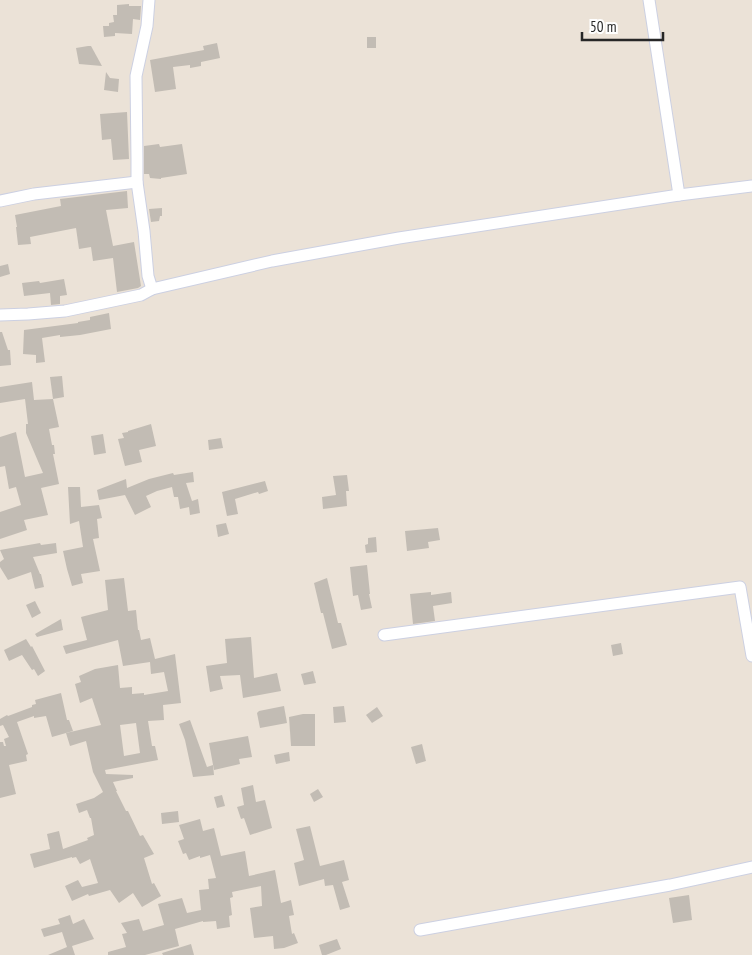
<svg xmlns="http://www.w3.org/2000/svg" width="752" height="955" viewBox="0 0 752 955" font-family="'PT Sans Narrow',sans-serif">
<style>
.building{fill:#c2bcb4;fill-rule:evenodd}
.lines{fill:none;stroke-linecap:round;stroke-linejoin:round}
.minor-casing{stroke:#ccd0e2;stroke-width:13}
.minor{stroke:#fff;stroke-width:11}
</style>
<rect width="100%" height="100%" fill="#ebe2d7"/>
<g class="building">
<polygon points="129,4 129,6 141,6 140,20 133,19 132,34 115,33 115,36 104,37 103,26 109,26 109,23 114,22 113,15 117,15 117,5"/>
<rect x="367" y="37" width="9" height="11"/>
<polygon points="217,43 220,58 201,62 201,66 190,68 190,65 173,67 176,89 155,92 150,60 204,50 203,46"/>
<polygon points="88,46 91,46 102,66 79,64 76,48"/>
<polygon points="106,72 110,78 119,79 118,92 104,90"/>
<polygon points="127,112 129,159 113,160 111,139 102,140 100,114"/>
<polygon points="159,144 160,147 182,144 187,174 161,178 161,179 150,178 149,174 144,174 144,146"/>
<polygon points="127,191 128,208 106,210 113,246 134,242 141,286 138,288 117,292 113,258 93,261 91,247 79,249 76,228 30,237 31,244 18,245 16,227 17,227 15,215 61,206 60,199"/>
<polygon points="162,208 162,216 160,216 159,221 151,222 149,209"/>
<polygon points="8,264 10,274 0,277 0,266"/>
<polygon points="64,279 67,295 60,296 60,304 51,305 50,293 24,296 22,283 39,281 40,283"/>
<polygon points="109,313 111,329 80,335 60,337 60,335 42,338 45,362 36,363 36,355 23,354 24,330 78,323 78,322 90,320 90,317"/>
<polygon points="0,332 2,332 8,350 10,350 11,365 0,366"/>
<polygon points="62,376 64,397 53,399 50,377"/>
<polygon points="32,382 34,400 53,399 59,427 49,429 52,445 54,445 55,454 53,454 59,484 41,488 48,515 24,520 27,530 0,539 0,512 21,505 16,487 9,489 5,466 0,467 0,437 16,432 25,477 43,473 26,433 26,424 28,424 25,399 0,403 0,387"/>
<polygon points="151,424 156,446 139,450 142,462 125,466 118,439 124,438 122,433 128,432 128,431"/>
<polygon points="103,434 106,453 94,455 91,436"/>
<polygon points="221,438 223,448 209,450 208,440"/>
<polygon points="193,472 194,482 186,483 192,501 198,499 200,513 190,515 189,507 180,509 178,497 174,497 172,487 157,491 146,496 151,507 135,515 125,495 99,500 97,490 126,479 127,488 149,479 173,473 174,475"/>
<polygon points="347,475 349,491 346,491 347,506 323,509 322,497 336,495 333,476"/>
<polygon points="265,481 268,491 259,494 258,492 235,499 238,514 227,516 222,492"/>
<polygon points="68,487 80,487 81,507 99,505 102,518 97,519 99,538 93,539 100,571 81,574 83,583 72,586 67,569 63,551 83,547 79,521 70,524"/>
<polygon points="226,523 229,534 218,537 216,525"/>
<polygon points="438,528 440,540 428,542 429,548 407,551 405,531"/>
<polygon points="376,537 377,552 366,553 365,545 368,544 368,538"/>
<polygon points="40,543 41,545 56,543 57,553 33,557 40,574 41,574 44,587 35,589 31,572 8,580 0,567 0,562 4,559 0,550"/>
<polygon points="367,565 370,594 369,594 372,608 361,610 358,595 353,596 350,567"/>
<path d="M 124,578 L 128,611 L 136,610 L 138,630 L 139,630 L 141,640 L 150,638 L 155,659 L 175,654 L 181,703 L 163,705 L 164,720 L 148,721 L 152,746 L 155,746 L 158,760 L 105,770 L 106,774 L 133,775 L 133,778 L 113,782 L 117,791 L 116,791 L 126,811 L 128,811 L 140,836 L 143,835 L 154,854 L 144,858 L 152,884 L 154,883 L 161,896 L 142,907 L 133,893 L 119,903 L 110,890 L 89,896 L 88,894 L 72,901 L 65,886 L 78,880 L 82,887 L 98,883 L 90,859 L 80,864 L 76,857 L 72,858 L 72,857 L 34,868 L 30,854 L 50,849 L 47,834 L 59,831 L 63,849 L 88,840 L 87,838 L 94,835 L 91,818 L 90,818 L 87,810 L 79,813 L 76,804 L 94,798 L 103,792 L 93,772 L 86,741 L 70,746 L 66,733 L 101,725 L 92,698 L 80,703 L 75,684 L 81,682 L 79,676 L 95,669 L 118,665 L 120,688 L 132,687 L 132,694 L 144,693 L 144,695 L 168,691 L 164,672 L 151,674 L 150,662 L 123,666 L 118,640 L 66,654 L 63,646 L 87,640 L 81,617 L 108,610 L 105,580 ZM 136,723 L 140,753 L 124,756 L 120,725 Z"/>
<polygon points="327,578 338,623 341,623 347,645 332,649 323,613 321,613 314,583"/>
<polygon points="431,592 431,595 451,592 452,603 433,606 435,621 413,624 410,594"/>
<polygon points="35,601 41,613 32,618 26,605"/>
<polygon points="61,619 63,630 37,637 35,634"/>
<polygon points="251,637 254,678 277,673 281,691 243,698 240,675 220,676 223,689 210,692 206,666 227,663 225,639"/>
<polygon points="26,639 31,647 32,646 45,671 38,676 34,669 32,670 22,655 9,661 4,650"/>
<polygon points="621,643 623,654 613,656 611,645"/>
<polygon points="313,671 316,683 304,685 301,674"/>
<polygon points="61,693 67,720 69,720 73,731 52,737 46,716 34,718 34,716 17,722 28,754 26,755 27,761 9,765 16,794 0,798 0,742 3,742 4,746 6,746 4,739 9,737 3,725 0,726 0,719 7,715 8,716 32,707 32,705 36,704 35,700"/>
<polygon points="284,706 287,723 260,728 257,713 259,711"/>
<polygon points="344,706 346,722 334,723 333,707"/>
<polygon points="377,707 383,716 372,723 366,715"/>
<polygon points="303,714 315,714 315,746 291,746 289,717"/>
<polygon points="190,720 207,767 213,765 214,775 193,777 185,740 179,724"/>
<polygon points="248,736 252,757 239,759 240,764 214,770 209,743"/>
<polygon points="422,744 426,761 416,764 411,747"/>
<polygon points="289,752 290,761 276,764 274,755"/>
<polygon points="253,785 256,802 265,800 272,828 250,835 244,818 241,819 237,807 244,805 241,788"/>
<polygon points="318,789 323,797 314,802 310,794"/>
<polygon points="222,795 225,806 217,808 214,797"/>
<polygon points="178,811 179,822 162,824 161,813"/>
<polygon points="200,819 203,831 214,828 221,856 245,851 249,876 275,870 281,903 291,900 294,915 289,916 292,934 294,933 298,943 284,948 274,949 273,936 254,938 250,908 262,906 261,886 232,892 233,897 230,898 232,915 229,916 230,927 217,929 216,921 203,922 203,921 175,929 179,946 145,955 108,955 108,952 126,947 122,934 127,933 121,923 139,919 143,931 164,925 158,904 182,898 187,913 201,910 199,890 209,889 208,879 216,878 210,855 200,858 200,856 189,860 186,853 183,854 178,841 184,839 179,825"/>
<polygon points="310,826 320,866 344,860 349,880 342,882 350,907 340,910 333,885 325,886 324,879 299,886 294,863 304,860 296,829"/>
<polygon points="689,895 692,920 673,923 669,898"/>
<polygon points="70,915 73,924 84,919 94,939 72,946 75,955 48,955 67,947 62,932 44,937 41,929 60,924 58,919"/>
<polygon points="337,939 341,949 326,955 322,955 319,945"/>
<polygon points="191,944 194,955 163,955 162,953"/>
</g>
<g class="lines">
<g class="minor-casing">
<g id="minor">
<polyline points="149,0 147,26 136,76 137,160 137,182 144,231 148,276 152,289"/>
<polyline points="649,0 679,195"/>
<polyline points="0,201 34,194 137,182"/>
<polyline points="0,315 28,314 65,311 141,295 152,289 272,261 399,238 679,195 752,186"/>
<polyline points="384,635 740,587 752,656"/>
<polyline points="420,930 670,885 752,867"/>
</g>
</g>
<use href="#minor" class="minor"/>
</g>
<path d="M582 32v8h81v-8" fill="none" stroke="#272727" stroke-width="2.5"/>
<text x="590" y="32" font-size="15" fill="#272727" stroke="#ffffff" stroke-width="4" paint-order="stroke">50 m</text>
</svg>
